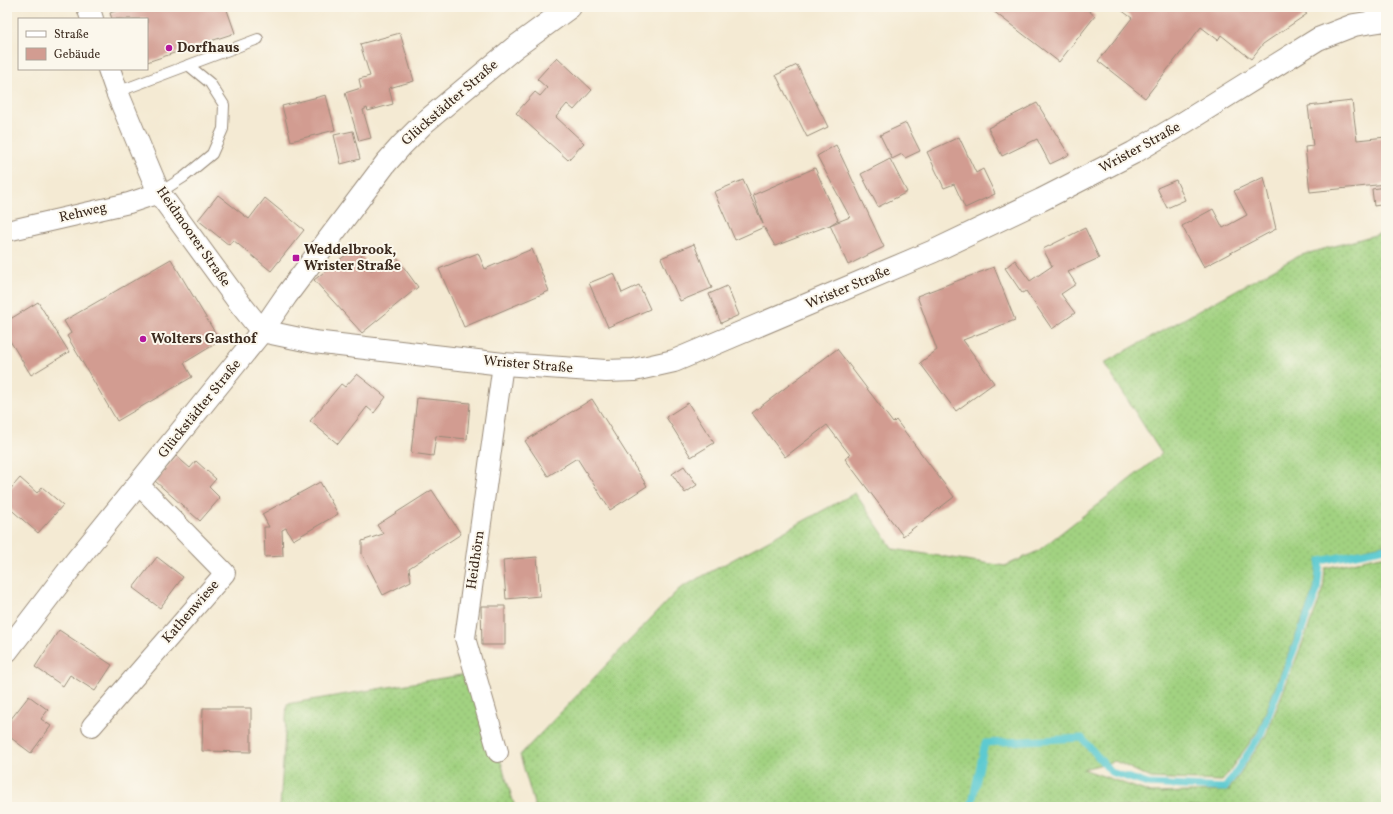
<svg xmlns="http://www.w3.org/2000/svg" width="1393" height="814" viewBox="0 0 1393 814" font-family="Vollkorn,serif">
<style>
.grass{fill:url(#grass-dots);stroke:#6e7e50}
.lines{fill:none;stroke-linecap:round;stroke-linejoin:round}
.stream{stroke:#5dcad1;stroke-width:7}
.building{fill:#d29c91}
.service-casing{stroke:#988a78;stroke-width:12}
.minor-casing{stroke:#988a78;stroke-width:22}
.tertiary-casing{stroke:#988a78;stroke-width:24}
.service{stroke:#fff;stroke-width:10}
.minor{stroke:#fff;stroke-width:20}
.tertiary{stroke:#fff;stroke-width:22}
.poi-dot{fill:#b5179e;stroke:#fbf7ec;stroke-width:1.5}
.labels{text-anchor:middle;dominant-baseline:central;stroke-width:4;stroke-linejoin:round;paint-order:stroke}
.poi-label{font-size:14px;font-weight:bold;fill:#3b2a1e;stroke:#fbf7ec;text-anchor:start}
.street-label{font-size:14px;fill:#3b2a1e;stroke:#fbf7ec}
</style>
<defs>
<pattern id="grass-dots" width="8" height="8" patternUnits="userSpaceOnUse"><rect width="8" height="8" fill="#a2d281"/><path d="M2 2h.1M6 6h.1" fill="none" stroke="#8cb46f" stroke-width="1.8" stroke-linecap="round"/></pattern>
</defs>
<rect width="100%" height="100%" fill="#fbf7ec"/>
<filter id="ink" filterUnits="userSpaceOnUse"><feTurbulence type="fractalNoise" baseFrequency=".025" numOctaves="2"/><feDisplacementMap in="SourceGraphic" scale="8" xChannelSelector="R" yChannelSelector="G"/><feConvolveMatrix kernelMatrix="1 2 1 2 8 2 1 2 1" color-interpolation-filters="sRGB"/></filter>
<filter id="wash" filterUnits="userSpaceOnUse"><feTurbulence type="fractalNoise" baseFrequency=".012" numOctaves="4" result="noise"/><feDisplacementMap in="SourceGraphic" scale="16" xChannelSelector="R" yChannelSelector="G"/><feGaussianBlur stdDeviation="0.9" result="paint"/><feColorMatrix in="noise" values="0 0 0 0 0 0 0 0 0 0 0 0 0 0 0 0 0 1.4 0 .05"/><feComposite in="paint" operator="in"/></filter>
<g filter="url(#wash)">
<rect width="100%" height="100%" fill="#f4ead3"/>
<g class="grass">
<polygon points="1386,232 1386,544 1317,560 1314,589 1258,731 1222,781 1151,778 1115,761 1083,769 1151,793 1228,791 1266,735 1323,591 1325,568 1386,555 1386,807 535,807 520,755 679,589 855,493 893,549 1005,566 1038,551 1162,454 1104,363 1298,256"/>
<polygon points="473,673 515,807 280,807 287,704"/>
</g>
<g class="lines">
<polyline class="stream" points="971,807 985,743 1082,738 1111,772 1148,784 1225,788 1261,734 1317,591 1320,561 1386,548"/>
</g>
<g id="blocks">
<g class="building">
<polygon points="127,7 226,7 235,33 147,62 147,19 112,19 110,13"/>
<polygon points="988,7 1084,7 1095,16 1059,62"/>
<polygon points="1117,7 1297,7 1307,14 1263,44 1251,59 1221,35 1218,40 1201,27 1145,98 1098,61 1132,18"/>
<polygon points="400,33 414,81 389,88 393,104 368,111 367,108 363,110 371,138 359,141 345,93 361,88 359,79 370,76 360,44"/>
<polygon points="557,57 592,90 574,110 567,104 556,117 584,143 568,160 516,113 535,92 540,96 547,88 537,79"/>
<polygon points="797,65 828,127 807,137 776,75"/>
<polygon points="326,95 335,130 291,141 282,106"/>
<polygon points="1352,101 1357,140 1386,137 1386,184 1310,192 1305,147 1313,146 1308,106"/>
<polygon points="1037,103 1069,155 1050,164 1037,139 1002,156 988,128"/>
<polygon points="906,123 920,151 905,158 902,154 892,159 880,135"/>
<polygon points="353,131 360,159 341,164 334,135"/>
<polygon points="959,137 976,173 983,169 995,194 965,208 954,184 944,188 927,152"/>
<polygon points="836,145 884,247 848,265 830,225 850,217 817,156"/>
<polygon points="890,159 907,192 878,207 861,174"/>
<polygon points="815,168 838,220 830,225 775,246 764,227 735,240 714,192 743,180 763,224 753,195"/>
<polygon points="1264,177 1276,229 1204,267 1182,226 1213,209 1223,228 1247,215 1234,191"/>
<polygon points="1176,180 1185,200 1167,208 1157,188"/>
<polygon points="1386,187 1386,204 1374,206 1372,189"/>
<polygon points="218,195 249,219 265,198 304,230 271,271 233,240 229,245 198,220"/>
<polygon points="1085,228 1099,258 1068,272 1076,284 1061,294 1075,313 1052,329 1026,291 1022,293 1005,268 1015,260 1030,281 1052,266 1043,249"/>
<polygon points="694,244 712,288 680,301 661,258"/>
<polygon points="356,247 371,270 397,258 418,287 362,333 314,280"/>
<polygon points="532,249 549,291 464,327 439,269 478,253 485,269"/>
<polygon points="171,259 220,341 184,363 192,377 117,421 67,336 71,333 64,321"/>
<polygon points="994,267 1015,320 963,340 994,383 956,411 920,363 937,350 917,296"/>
<polygon points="614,273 622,293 639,285 650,309 608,327 589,283"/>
<polygon points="727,286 739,315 721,323 709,294"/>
<polygon points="38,302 69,352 31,375 7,336 7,321"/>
<polygon points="837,349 893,423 896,420 954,497 903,536 845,459 850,455 827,425 785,457 752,413"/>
<polygon points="357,374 386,397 374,413 367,407 338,444 310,421 341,384 345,387"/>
<polygon points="417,398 470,403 467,439 436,436 433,456 411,453"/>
<polygon points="592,399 647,486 610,510 577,458 548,476 525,441"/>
<polygon points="688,403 714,443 691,457 666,417"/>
<polygon points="176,456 190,468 196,461 216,479 209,487 220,498 200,521 155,481"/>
<polygon points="684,466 697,485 685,493 672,474"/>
<polygon points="20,478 37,493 42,487 63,505 38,533 7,506 7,493"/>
<polygon points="320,482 338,514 293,540 286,528 282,530 283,556 265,557 264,527 269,527 262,514"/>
<polygon points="432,490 461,534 409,568 411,581 383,595 362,554 362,541 383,534 377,525"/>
<polygon points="157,557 183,577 160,608 133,588"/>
<polygon points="537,557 540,596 506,599 503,560"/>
<polygon points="481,606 505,606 505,645 482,645"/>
<polygon points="59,630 112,665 95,691 70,675 63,686 35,667"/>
<polygon points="29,696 48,710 41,719 51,726 31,753 7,735 7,724"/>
<polygon points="203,708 251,708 251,752 202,751"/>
</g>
</g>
</g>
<g filter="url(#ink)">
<use href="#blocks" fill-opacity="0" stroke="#988a78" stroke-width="1"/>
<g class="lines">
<g class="service-casing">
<g id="service">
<polyline points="117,92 258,39"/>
<polyline points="159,193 184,177 212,154 223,129 224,105 210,83 188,65"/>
</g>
</g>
<g class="minor-casing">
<g id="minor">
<polyline points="7,231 129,203 159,193"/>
<polyline points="92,726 225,573 139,485"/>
<polyline points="498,752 465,638 503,364"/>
</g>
</g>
<g class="tertiary-casing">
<g id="tertiary">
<polyline points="88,7 92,19"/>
<polyline points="109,69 117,92 159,193 241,305 262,331"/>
<polyline points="262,331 314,342 503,364 606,371 634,370 674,361 934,251 1041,200 1133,153 1185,122 1318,39 1354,25 1386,20"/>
<polyline points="7,651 76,561 262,331 286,296 386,163 402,145 425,122 514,48 570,7"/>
</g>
</g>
<use href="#service" class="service"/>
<use href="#minor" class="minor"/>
<use href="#tertiary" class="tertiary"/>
</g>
</g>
<g class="poi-dot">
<circle cx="169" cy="48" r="4"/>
<rect x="292" y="254" width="8" height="8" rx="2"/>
<circle cx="143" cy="339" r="4"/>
</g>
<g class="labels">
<g class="poi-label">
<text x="177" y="48">Dorfhaus</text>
<text x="304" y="250">Weddelbrook,<tspan x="304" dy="16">Wrister Straße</tspan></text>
<text x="151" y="339">Wolters Gasthof</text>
</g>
<g class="street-label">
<text transform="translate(450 103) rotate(-41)">Glückstädter Straße</text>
<text transform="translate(1140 148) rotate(-29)">Wrister Straße</text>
<text transform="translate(83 213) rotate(-13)">Rehweg</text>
<text transform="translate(193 237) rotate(55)">Heidmoorer Straße</text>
<text transform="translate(848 288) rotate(-23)">Wrister Straße</text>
<text transform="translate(528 365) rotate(5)">Wrister Straße</text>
<text transform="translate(200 409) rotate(-51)">Glückstädter Straße</text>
<text transform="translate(476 560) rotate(-82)">Heidhörn</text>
<text transform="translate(191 612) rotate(-49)">Kathenwiese</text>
</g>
</g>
<rect width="1393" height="814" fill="none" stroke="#fbf7ec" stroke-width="24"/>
<rect x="18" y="18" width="130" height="52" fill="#fbf7ec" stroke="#aea59a"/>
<rect x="26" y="31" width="20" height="6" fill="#ffffff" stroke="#aea59a"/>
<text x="54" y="38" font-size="12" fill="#3b2a1e">Straße</text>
<rect x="26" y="48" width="20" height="12" fill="#d29c91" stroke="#aea59a"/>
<text x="54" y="58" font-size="12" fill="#3b2a1e">Gebäude</text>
</svg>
